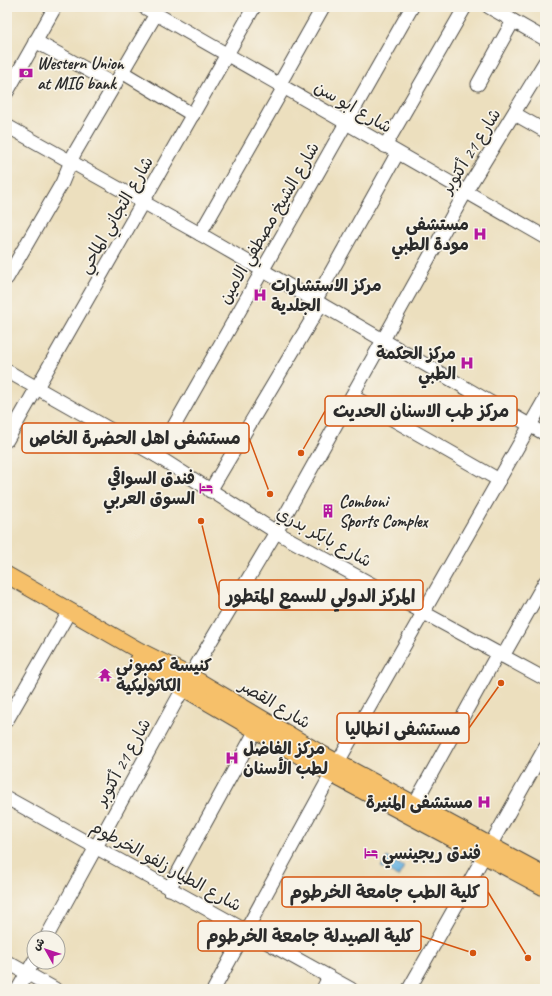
<svg xmlns="http://www.w3.org/2000/svg" width="552" height="996" viewBox="0 0 552 996" font-family="Caveat,'Playpen Sans Arabic',sans-serif">
<style>
.water{fill:#69b3e1;stroke:#4a6f86}
.lines{fill:none;stroke-linecap:round;stroke-linejoin:round}
.minor-casing{stroke:#484641;stroke-width:15}
.major-casing{stroke:#484641;stroke-width:18}
.minor{stroke:#fff;stroke-width:13}
.major{stroke:#f6c06b;stroke-width:16}
.labels{text-anchor:middle;dominant-baseline:central;stroke-width:3.5;stroke-linejoin:round;paint-order:stroke}
.poi-label{font-size:17px;font-weight:bold;fill:#2b2b2b;stroke:#f7f3e8;text-anchor:start}
.street-label{font-size:17px;fill:#2b2b2b;stroke:#f7f3e8}
.leader{fill:none;stroke:#d5540f;stroke-width:1.5}
.callout-dot{fill:#d5540f;stroke:#f7f3e8;stroke-width:1.5}
.callout{fill:#f7f3e8;stroke:#d5540f;stroke-width:1.5}
.callout-label{font-size:18px;text-anchor:middle;font-weight:bold;fill:#2b2b2b}
</style>
<rect width="100%" height="100%" fill="#f7f3e8"/>
<filter id="ink" filterUnits="userSpaceOnUse"><feTurbulence type="fractalNoise" baseFrequency=".025" numOctaves="2"/><feDisplacementMap in="SourceGraphic" scale="8" xChannelSelector="R" yChannelSelector="G"/><feConvolveMatrix kernelMatrix="1 2 1 2 8 2 1 2 1" color-interpolation-filters="sRGB"/></filter>
<filter id="wash" filterUnits="userSpaceOnUse"><feTurbulence type="fractalNoise" baseFrequency=".012" numOctaves="4" result="noise"/><feDisplacementMap in="SourceGraphic" scale="16" xChannelSelector="R" yChannelSelector="G"/><feGaussianBlur stdDeviation="0.9" result="paint"/><feColorMatrix in="noise" values="0 0 0 0 0 0 0 0 0 0 0 0 0 0 0 0 0 1.4 0 .05"/><feComposite in="paint" operator="in"/></filter>
<g filter="url(#wash)">
<rect width="100%" height="100%" fill="#ecdfbe"/>
<polygon class="water" points="387,857 404,867 398,877 381,867"/>
</g>
<g filter="url(#ink)">
<g class="lines">
<g class="minor-casing">
<g id="minor">
<polyline points="144,7 545,237"/>
<polyline points="489,7 545,39"/>
<polyline points="35,41 115,85"/>
<polyline points="122,72 193,115"/>
<polyline points="478,84 513,21"/>
<polyline points="279,85 323,7"/>
<polyline points="7,92 55,7"/>
<polyline points="515,114 545,131"/>
<polyline points="7,126 200,234 545,434"/>
<polyline points="385,146 465,7"/>
<polyline points="200,234 284,87"/>
<polyline points="7,278 62,183 74,154 156,14"/>
<polyline points="315,301 397,154"/>
<polyline points="7,371 157,456 276,532 545,679"/>
<polyline points="352,396 499,480"/>
<polyline points="7,440 254,7"/>
<polyline points="157,456 412,7"/>
<polyline points="210,491 321,304"/>
<polyline points="503,656 545,582"/>
<polyline points="190,676 276,532 465,193 545,62"/>
<polyline points="7,720 65,619"/>
<polyline points="7,798 351,989"/>
<polyline points="415,803 498,653"/>
<polyline points="169,889 256,730"/>
<polyline points="46,938 184,687"/>
<polyline points="7,962 55,989"/>
<polyline points="18,989 34,961"/>
<polyline points="214,989 338,762 545,399"/>
<polyline points="323,989 329,977"/>
<polyline points="409,989 545,748"/>
</g>
</g>
<g class="major-casing">
<g id="major">
<polyline points="7,575 138,650 190,676 320,753 545,875"/>
<polyline points="137,661 331,774 545,888"/>
</g>
</g>
<use href="#minor" class="minor"/>
<use href="#major" class="major"/>
</g>
</g>
<defs>
<g id="bank-bare" transform="scale(1.08)"><path d="M-6-4H6V4H-6ZM0-2.3a2.3 2.3 0 1 0 0 4.6a2.3 2.3 0 1 0 0-4.6Z" fill="#b5179e" stroke="#f7f3e8" stroke-width="2.5" paint-order="stroke"/></g>
<g id="hospital-bare" transform="scale(1.08)"><path d="M-5-5h3v3.5h4V-5h3V5h-3V1.5h-4V5h-3Z" fill="#b5179e" stroke="#f7f3e8" stroke-width="2.5" paint-order="stroke"/></g>
<g id="hotel-bare" transform="scale(1.08)"><path d="M-6-4.5h1.5V1H6V5H4.5V3h-9V5H-6ZM-4 0a1.8 1.8 0 1 1 3.6 0ZM.5 0V-2.5h3Q6-2.5 6 0Z" fill="#b5179e" stroke="#f7f3e8" stroke-width="2.5" paint-order="stroke"/></g>
<g id="building-bare" transform="scale(1.08)"><path d="M-4-6H4V6H1V3H-1V6H-4ZM-2.5-4.3h1.7v1.8h-1.7ZM.8-4.3h1.7v1.8H.8ZM-2.5-1h1.7V.8h-1.7ZM.8-1h1.7V.8H.8Z" fill="#b5179e" stroke="#f7f3e8" stroke-width="2.5" paint-order="stroke"/></g>
<g id="temple-bare" transform="scale(1.08)"><path d="M0-6L5-2H3V0L6.5 2.5H4V6H1.5V3h-3V6H-4V2.5H-6.5L-3 0V-2H-5Z" fill="#b5179e" stroke="#f7f3e8" stroke-width="2.5" paint-order="stroke"/></g>
</defs>
<g fill-rule="evenodd">
<use href="#bank-bare" x="26" y="73"/>
<use href="#hospital-bare" x="480" y="234"/>
<use href="#hospital-bare" x="260" y="295"/>
<use href="#hospital-bare" x="467" y="363"/>
<use href="#hotel-bare" x="206" y="488"/>
<use href="#building-bare" x="328" y="511"/>
<use href="#temple-bare" x="105" y="675"/>
<use href="#hospital-bare" x="232" y="758"/>
<use href="#hospital-bare" x="484" y="802"/>
<use href="#hotel-bare" x="371" y="853"/>
</g>
<g class="labels">
<g class="poi-label">
<text x="37" y="63">Western Union<tspan x="37" dy="20">at MIG bank</tspan></text>
<text x="469" y="224" text-anchor="end">مستشفى<tspan x="469" dy="20">مودة الطبي</tspan></text>
<text x="271" y="285">مركز الاستشارات<tspan x="271" dy="20">الجلدية</tspan></text>
<text x="456" y="353" text-anchor="end">مركز الحكمة<tspan x="456" dy="20">الطبي</tspan></text>
<text x="195" y="478" text-anchor="end">فندق السواقي<tspan x="195" dy="20">السوق العربي</tspan></text>
<text x="339" y="501">Comboni<tspan x="339" dy="20">Sports Complex</tspan></text>
<text x="116" y="665">كنيسة كمبوني<tspan x="116" dy="20">الكاثوليكية</tspan></text>
<text x="243" y="748">مركز الفاضل<tspan x="243" dy="20">لطب الأسنان</tspan></text>
<text x="473" y="802" text-anchor="end">مستشفى المنيرة</text>
<text x="382" y="853">فندق ريجينسي</text>
</g>
<g class="street-label">
<text transform="translate(353 107) rotate(30)">شارع ابو سن</text>
<text transform="translate(471 151) rotate(-58)">شارع 21 أكتوبر</text>
<text transform="translate(116 215) rotate(-60)">شارع التجاني الماحي</text>
<text transform="translate(269 223) rotate(-60)">شارع الشيخ مصطفي الامين</text>
<text transform="translate(324 537) rotate(29)">شارع بابكر بدري</text>
<text transform="translate(275 704) rotate(31)">شارع القصر</text>
<text transform="translate(123 762) rotate(-61)">شارع 21 أكتوبر</text>
<text transform="translate(166 866) rotate(29)">شارع الطيار زلفو الخرطوم</text>
</g>
</g>
<path class="leader" d="M301 453L325 411M270 494L249 438M201 521L219 595M501 683L469 728M528 958L488 892M473 953L421 936"/>
<g class="callout-dot">
<circle cx="301" cy="453" r="4"/>
<circle cx="270" cy="494" r="4"/>
<circle cx="201" cy="521" r="4"/>
<circle cx="501" cy="683" r="4"/>
<circle cx="528" cy="958" r="4"/>
<circle cx="473" cy="953" r="4"/>
</g>
<g class="callout">
<rect x="325" y="396" width="192" height="30" rx="4"/>
<rect x="22" y="423" width="227" height="30" rx="4"/>
<rect x="219" y="580" width="204" height="30" rx="4"/>
<rect x="337" y="713" width="132" height="30" rx="4"/>
<rect x="282" y="877" width="206" height="30" rx="4"/>
<rect x="198" y="921" width="223" height="30" rx="4"/>
</g>
<g class="callout-label">
<text x="421" y="417">مركز طب الاسنان الحديث</text>
<text x="135" y="444">مستشفى اهل الحضرة الخاص</text>
<text x="321" y="602">المركز الدولي للسمع المتطور</text>
<text x="403" y="735">مستشفى انطاليا</text>
<text x="385" y="898">كلية الطب جامعة الخرطوم</text>
<text x="310" y="942">كلية الصيدلة جامعة الخرطوم</text>
</g>
<rect width="552" height="996" fill="none" stroke="#f7f3e8" stroke-width="24"/>
<g transform="translate(46 950) rotate(309)"><circle r="19" fill="#f7f3e8" stroke="#a5a39c"/>
<path d="M0-3L7 15L0 10L-7 15Z" fill="#b5179e"/>
<text y="-6" font-size="11" font-weight="bold" text-anchor="middle" fill="#2b2b2b">ش</text>
</g>
</svg>
